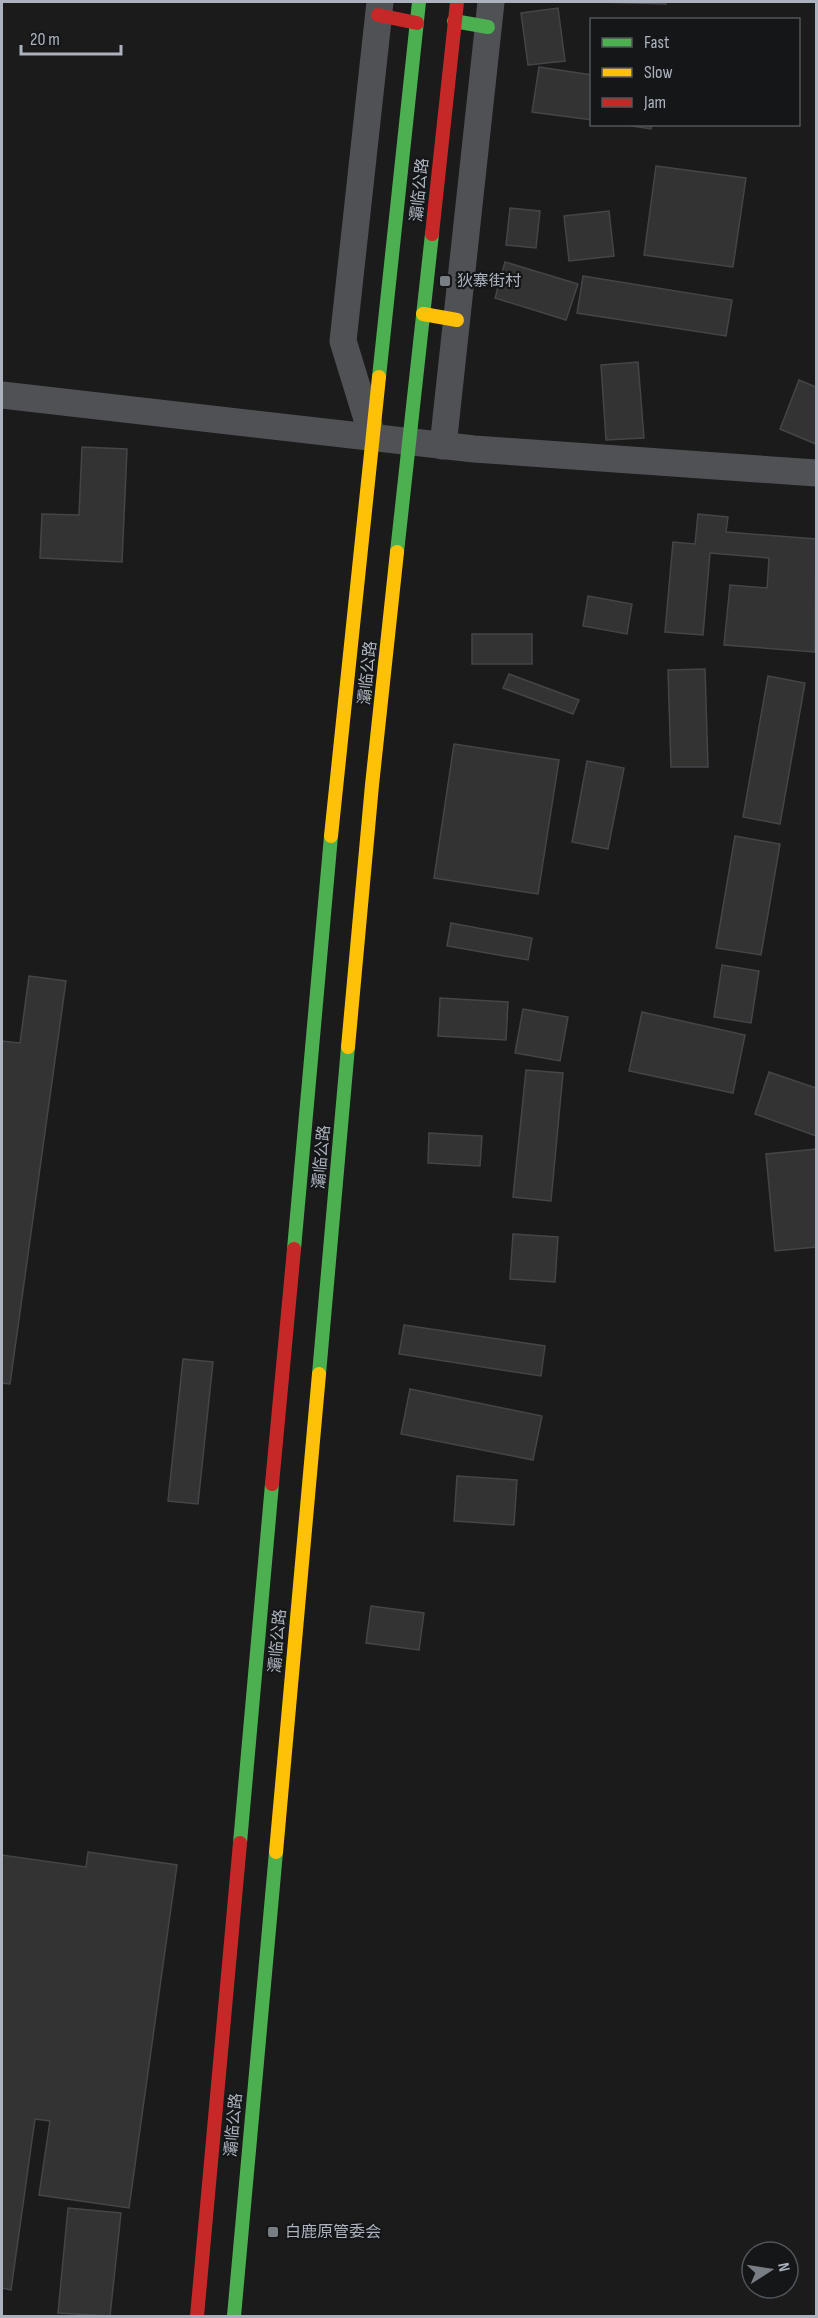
<svg xmlns="http://www.w3.org/2000/svg" width="818" height="2318" viewBox="0 0 818 2318" font-family="'Sofia Sans Condensed','Noto Sans SC',sans-serif">
<style>
.building{fill:#333334;stroke:#444548;stroke-width:1.5}
.lines{fill:none;stroke-linecap:round;stroke-linejoin:round}
.street{stroke:#505155;stroke-width:27}
.fast{stroke:#4caf50;stroke-width:14}
.slow{stroke:#ffc107;stroke-width:14}
.jam{stroke:#c62828;stroke-width:14}
.poi-dot{fill:#797e85;stroke:#151618;stroke-width:2}
.labels{text-anchor:middle;dominant-baseline:central;stroke-width:4.5;stroke-linejoin:round;paint-order:stroke}
.street-label{font-size:16px;fill:#acb3be;stroke:#151618}
.poi-label{font-size:16px;fill:#acb3be;stroke:#151618;text-anchor:start}
</style>
<rect width="100%" height="100%" fill="#1b1b1c"/>
<g class="building">
<polygon points="598,2 666,2 666,4"/>
<polygon points="558,8 565,61 528,65 521,13"/>
<polygon points="539,67 592,75 592,120 532,112"/>
<polygon points="619,124 652,124 651,129"/>
<polygon points="656,166 746,178 733,267 644,255"/>
<polygon points="510,208 540,211 536,248 506,245"/>
<polygon points="609,211 614,256 569,261 564,216"/>
<polygon points="505,262 578,284 566,320 495,298"/>
<polygon points="583,276 732,300 726,336 577,313"/>
<polygon points="638,362 644,438 606,440 601,365"/>
<polygon points="799,380 816,387 816,444 780,429"/>
<polygon points="82,447 127,449 122,562 40,558 42,514 79,515"/>
<polygon points="698,514 728,517 726,532 816,539 815,652 724,645 730,585 767,588 769,558 710,553 703,635 665,632 673,542 695,544"/>
<polygon points="588,596 632,604 627,634 583,626"/>
<rect x="472" y="634" width="60" height="30"/>
<polygon points="705,669 708,767 671,767 668,670"/>
<polygon points="509,674 579,700 573,714 503,688"/>
<polygon points="768,676 805,683 780,824 743,817"/>
<polygon points="454,744 559,760 538,894 434,878"/>
<polygon points="587,761 624,768 608,849 572,842"/>
<polygon points="735,836 780,844 761,955 716,948"/>
<polygon points="451,923 532,938 528,960 447,946"/>
<polygon points="722,965 759,971 751,1023 714,1017"/>
<polygon points="29,976 66,981 10,1384 2,1383 2,1041 20,1043"/>
<polygon points="440,998 508,1002 506,1040 438,1036"/>
<polygon points="523,1009 568,1017 560,1061 515,1053"/>
<polygon points="642,1012 745,1035 733,1093 629,1071"/>
<polygon points="526,1070 563,1073 551,1201 513,1197"/>
<polygon points="769,1072 816,1088 816,1136 755,1114"/>
<polygon points="429,1133 482,1136 480,1166 428,1163"/>
<polygon points="816,1149 816,1247 775,1251 766,1154"/>
<polygon points="513,1234 558,1237 555,1282 510,1279"/>
<polygon points="404,1325 545,1346 541,1376 399,1354"/>
<polygon points="183,1359 213,1362 198,1504 168,1501"/>
<polygon points="410,1389 542,1416 533,1460 401,1434"/>
<polygon points="457,1476 517,1480 514,1525 454,1521"/>
<polygon points="371,1606 424,1613 419,1650 366,1643"/>
<polygon points="88,1852 177,1865 129,2208 39,2195 50,2121 35,2119 11,2290 2,2288 2,1855 86,1867"/>
<polygon points="68,2208 121,2213 110,2316 58,2313"/>
</g>
<g class="lines">
<g class="street">
<polyline points="2,395 474,449 816,473"/>
<polyline points="371,432 343,341 380,2"/>
<polyline points="443,446 491,2"/>
</g>
<g class="fast">
<polyline points="454,21 488,27"/>
<polyline points="379,377 419,2"/>
<polyline points="397,552 432,234"/>
<polyline points="294,1249 331,836"/>
<polyline points="319,1374 348,1047"/>
<polyline points="240,1843 272,1484"/>
<polyline points="234,2316 276,1852"/>
</g>
<g class="slow">
<polyline points="423,314 457,320"/>
<polyline points="331,836 379,377"/>
<polyline points="348,1047 372,785 397,552"/>
<polyline points="276,1852 319,1374"/>
</g>
<g class="jam">
<polyline points="378,15 417,23"/>
<polyline points="432,234 457,2"/>
<polyline points="272,1484 294,1249"/>
<polyline points="197,2316 240,1843"/>
</g>
</g>
<g class="poi-dot">
<rect x="439" y="275" width="12" height="12" rx="3"/>
<rect x="267" y="2226" width="12" height="12" rx="3"/>
</g>
<g class="labels">
<g class="street-label">
<text transform="translate(420 190) rotate(-84)">灞临公路</text>
<text transform="translate(368 673) rotate(-84)">灞临公路</text>
<text transform="translate(322 1157) rotate(-85)">灞临公路</text>
<text transform="translate(278 1641) rotate(-85)">灞临公路</text>
<text transform="translate(234 2125) rotate(-85)">灞临公路</text>
</g>
<g class="poi-label">
<text x="457" y="281">狄寨街村</text>
<text x="285" y="2232">白鹿原管委会</text>
</g>
</g>
<rect width="818" height="2318" fill="none" stroke="#acb3be" stroke-width="6"/>
<rect x="590" y="18" width="210" height="108" fill="#151618" stroke="#51555a" stroke-width="1.5"/>
<rect x="602" y="38" width="30" height="9" fill="#4caf50" stroke="#51555a" stroke-width="1.5"/>
<text x="644" y="48" font-size="18" fill="#acb3be">Fast</text>
<rect x="602" y="68" width="30" height="9" fill="#ffc107" stroke="#51555a" stroke-width="1.5"/>
<text x="644" y="78" font-size="18" fill="#acb3be">Slow</text>
<rect x="602" y="98" width="30" height="9" fill="#c62828" stroke="#51555a" stroke-width="1.5"/>
<text x="644" y="108" font-size="18" fill="#acb3be">Jam</text>
<g transform="translate(770 2270) rotate(78)"><circle r="28" fill="#151618" stroke="#51555a" stroke-width="1.5"/>
<path d="M0-4.5L10 22L0 15L-10 22Z" fill="#797e85"/>
<text y="-9" font-size="16" font-weight="bold" text-anchor="middle" fill="#acb3be">N</text>
</g>
<path d="M21 45v9h100v-9" fill="none" stroke="#acb3be" stroke-width="3"/>
<text x="30" y="45" font-size="18" fill="#acb3be" stroke="#151618" stroke-width="4.5" paint-order="stroke">20 m</text>
</svg>
